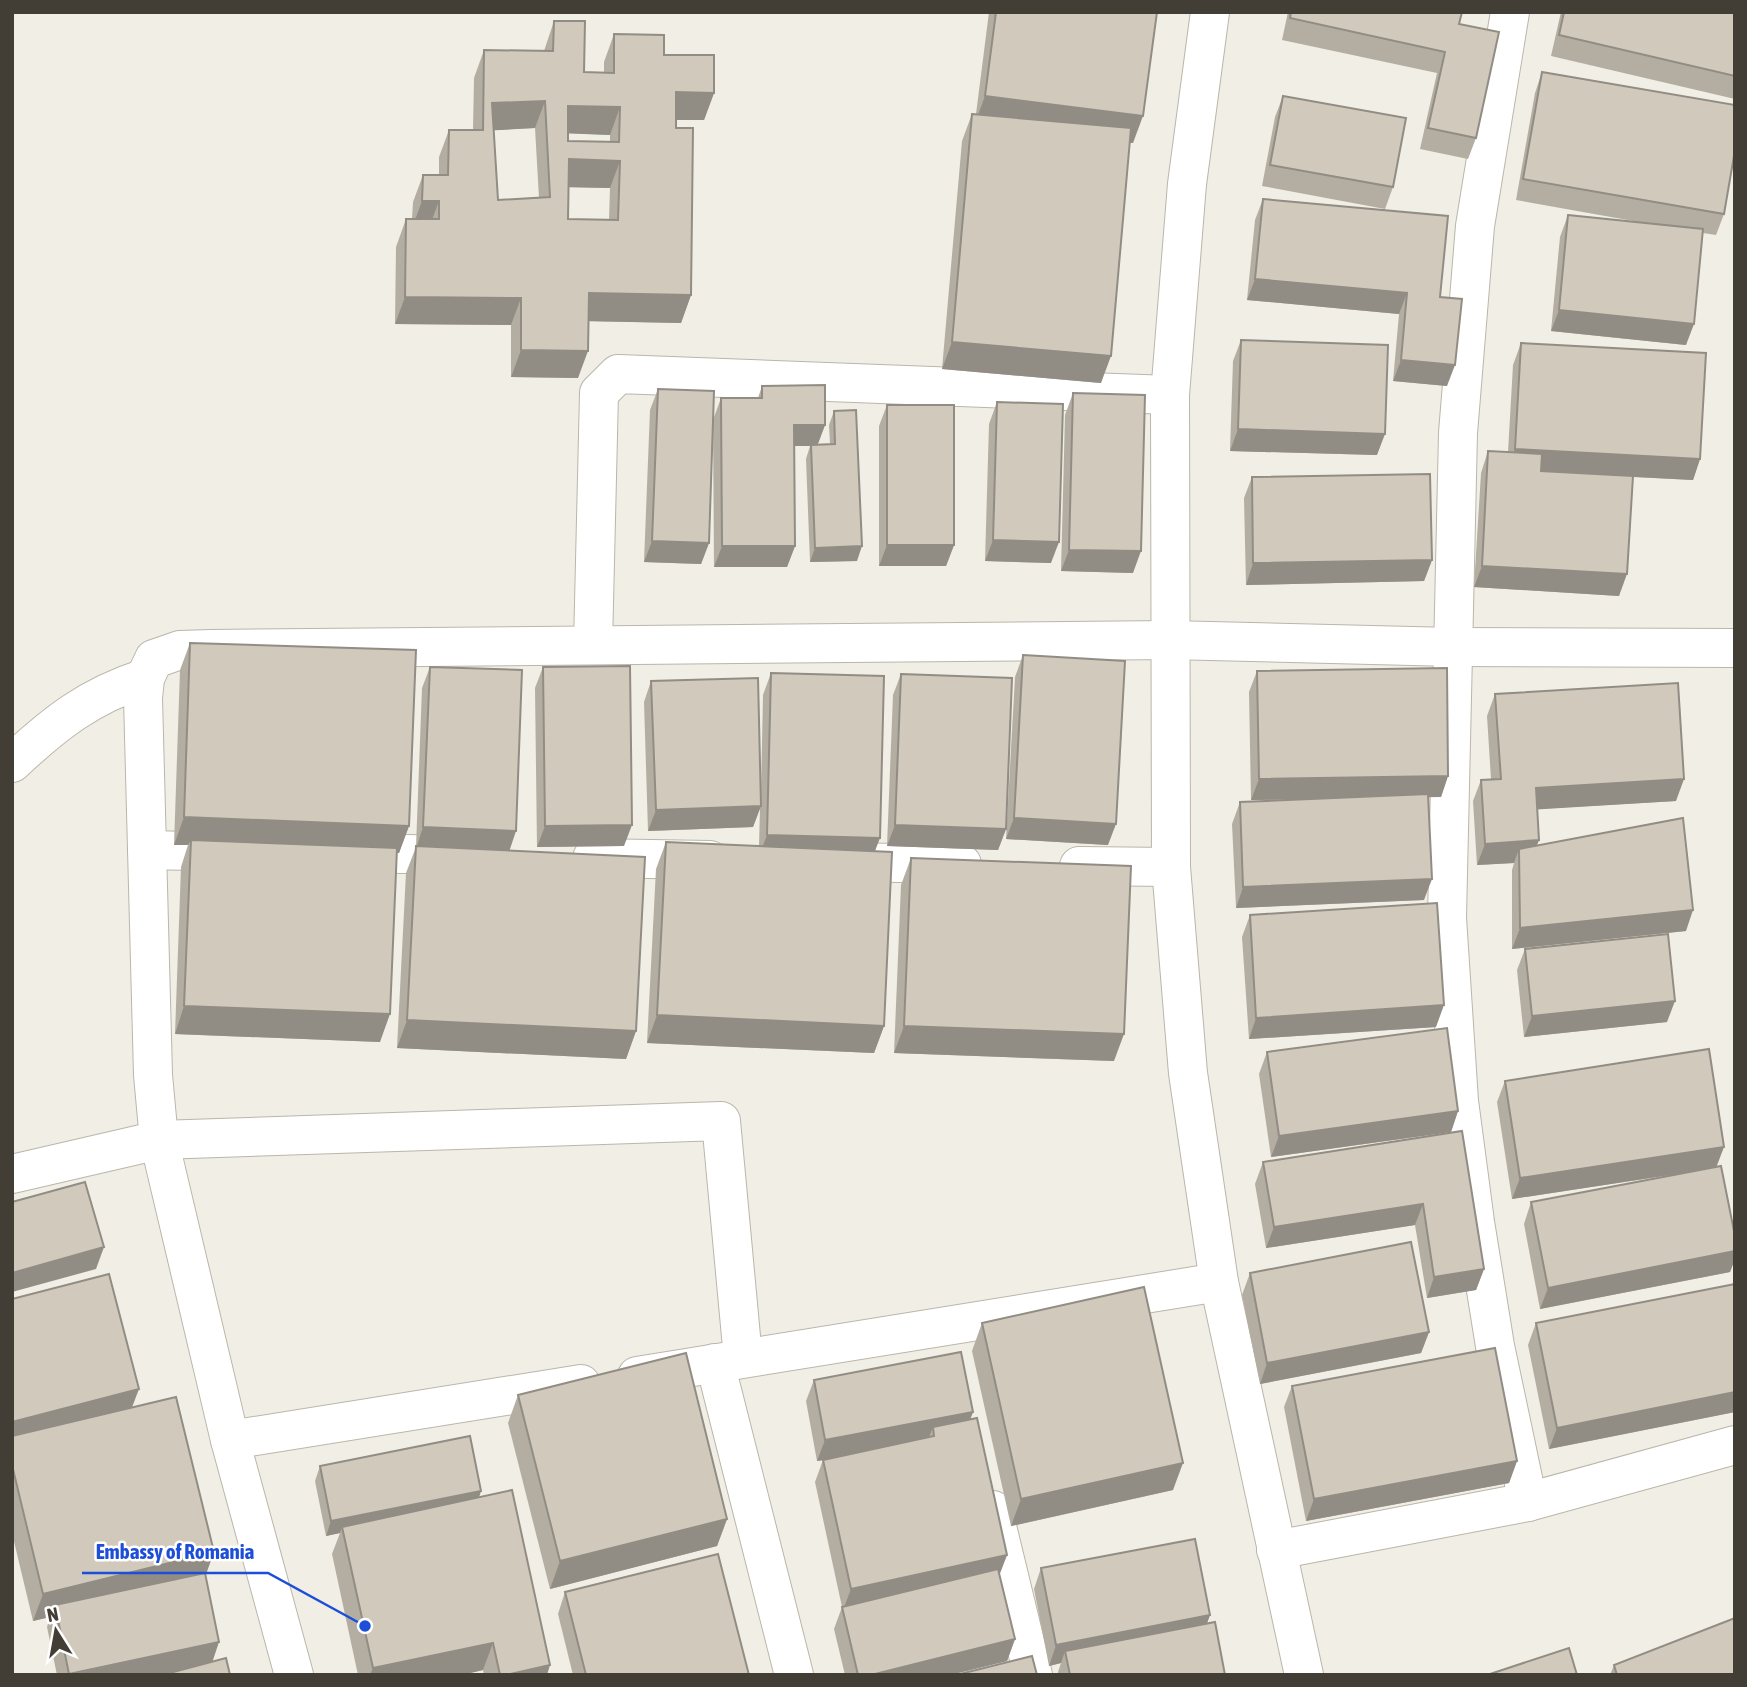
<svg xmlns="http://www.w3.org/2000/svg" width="1747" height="1687" viewBox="0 0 1747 1687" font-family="'Asap Condensed',sans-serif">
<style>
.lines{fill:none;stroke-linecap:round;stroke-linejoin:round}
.minor-casing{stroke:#bbb6a9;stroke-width:40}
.minor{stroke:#fff;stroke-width:38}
.wall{fill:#b4aea2;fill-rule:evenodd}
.shaded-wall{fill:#928d84}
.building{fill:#d1cabc;stroke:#928d84;stroke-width:2;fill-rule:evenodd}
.leader{fill:none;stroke:#1d4ed8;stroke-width:2.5}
.callout-dot{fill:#1d4ed8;stroke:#fff;stroke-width:2.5}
.callout-label{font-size:21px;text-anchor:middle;font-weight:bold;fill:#1d4ed8;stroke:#fff;stroke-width:5;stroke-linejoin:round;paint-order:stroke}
</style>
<rect width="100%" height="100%" fill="#f0eee5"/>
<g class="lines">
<g class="minor-casing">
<g id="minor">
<polyline points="1210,12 1187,184 1170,395 1171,867 1188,1073 1219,1282 1304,1675"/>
<polyline points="1510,12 1475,226 1458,433 1447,918 1459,1101 1475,1222 1495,1346 1528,1502"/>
<polyline points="593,645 599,393 618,374 1170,395"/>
<path d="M 12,763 C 55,723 89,696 145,678"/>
<polyline points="147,850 238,852"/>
<polyline points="344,853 465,855"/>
<polyline points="592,858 710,860"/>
<polyline points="841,862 962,864"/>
<polyline points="1079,866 1171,867"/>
<polyline points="12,1174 159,1140 721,1121 743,1358"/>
<polyline points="715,1363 794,1675"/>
<polyline points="637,1376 1219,1282"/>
<polyline points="230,1440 581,1384"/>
<polyline points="993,1510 1033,1675"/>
<polyline points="1276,1550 1528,1502 1735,1445"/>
<polyline points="294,1675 230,1440 159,1140 153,1075 143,698 145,678 154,659 180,650 211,649 1169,640 1453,647 1735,648"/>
</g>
</g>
<use href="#minor" class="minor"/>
</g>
<g class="wall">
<polygon points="989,12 1157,12 1133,143 1130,143 1101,383 942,369 962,141 972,114 976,114"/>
<polygon points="1288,12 1462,12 1459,24 1476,138 1468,159 1420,149 1437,73 1282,40"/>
<polygon points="1561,12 1735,12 1735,99 1551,56"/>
<path d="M 554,21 L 584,72 L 604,73 L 604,62 L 614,34 L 664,55 L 714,93 L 704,120 L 676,120 L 691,295 L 681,323 L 589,321 L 578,378 L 511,377 L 511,325 L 395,324 L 396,247 L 406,219 L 412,219 L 413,202 L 423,175 L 439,175 L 439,157 L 449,130 L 473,130 L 474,78 L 484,50 L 544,51 ZM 535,128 L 539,198 L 498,200 L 494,130 ZM 568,133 L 610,135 L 610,142 L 568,141 ZM 568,187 L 610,188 L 609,220 L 568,219 Z"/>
<polygon points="1542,72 1724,214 1716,235 1703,233 1686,345 1551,331 1560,237 1568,215 1650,224 1516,200 1535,93"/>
<polygon points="1283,96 1393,187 1385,209 1262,186 1275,117"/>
<polygon points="1263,199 1440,297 1447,386 1393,381 1399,314 1247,300 1255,220"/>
<polygon points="1241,340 1377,455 1230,451 1233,361"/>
<polygon points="1521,343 1700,459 1693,480 1632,477 1619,596 1474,587 1481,473 1488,451 1508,452 1513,365"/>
<polygon points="762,386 825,425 818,444 830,444 829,425 834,411 857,561 810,562 806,459 810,446 794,446 795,546 787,567 714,567 713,420 709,543 701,564 644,562 650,410 658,389 713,420 721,398 758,398"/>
<polygon points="1073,393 1133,573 1061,571 1065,415"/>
<polygon points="997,402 1051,563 985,561 989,424"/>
<polygon points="887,405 954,545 946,566 879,566 879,426"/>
<polygon points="1252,477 1432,560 1424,581 1246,585 1244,498"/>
<polygon points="190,643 409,826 399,853 396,853 380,1042 175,1034 181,867 188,845 174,845 180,670"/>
<polygon points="1023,655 1108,845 1006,839 1015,677"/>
<polygon points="430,667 509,850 636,1031 626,1059 397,1048 406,873 416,847 422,688"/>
<polygon points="543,667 624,846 537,847 535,688"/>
<polygon points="1257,671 1448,776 1441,797 1429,797 1424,900 1236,908 1232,824 1240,802 1311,799 1251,800 1249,692"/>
<polygon points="771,673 875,852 884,1026 874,1053 647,1043 656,869 666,842 759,846 760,808 753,827 648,831 644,702 651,681 761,793 763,695"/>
<polygon points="901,674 1006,829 998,850 887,846 893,695"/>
<polygon points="1495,694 1676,801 1537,809 1539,840 1536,846 1686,931 1512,949 1512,870 1514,863 1477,865 1473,801 1481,780 1491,779 1487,716"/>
<polygon points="911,858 1114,1061 894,1053 901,885"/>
<polygon points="1250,915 1436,1027 1249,1039 1242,937"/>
<polygon points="1525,949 1667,1022 1524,1037 1517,970"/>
<polygon points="1267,1052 1458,1111 1451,1132 1271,1157 1259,1074"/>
<polygon points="1505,1081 1717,1166 1735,1236 1735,1259 1730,1272 1540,1309 1524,1224 1531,1202 1683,1173 1512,1199 1497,1102"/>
<polygon points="1462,1131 1484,1269 1476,1290 1427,1298 1415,1225 1266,1248 1255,1184 1263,1162"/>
<polygon points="1250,1273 1429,1332 1421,1353 1260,1384 1242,1295"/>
<polygon points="1735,1284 1735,1412 1549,1449 1528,1345 1536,1323"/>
<polygon points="12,1299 132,1407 205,1576 179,1670 158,1675 57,1675 47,1627 50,1617 33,1621 12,1533"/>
<polygon points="982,1323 1173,1490 1011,1526 972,1351"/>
<polygon points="814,1380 973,1412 970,1419 1007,1555 999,1575 1015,1639 1007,1661 950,1675 845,1675 834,1629 842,1607 815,1482 823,1460 827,1460 817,1461 806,1401"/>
<polygon points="1292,1386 1517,1461 1509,1483 1306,1521 1284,1407"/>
<polygon points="518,1395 727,1519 717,1546 550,1589 508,1423"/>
<polygon points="320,1466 481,1491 479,1497 547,1675 484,1675 483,1670 462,1675 358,1675 332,1554 340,1533 326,1536 315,1481"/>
<polygon points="1041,1568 1210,1615 1207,1623 1225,1675 1058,1675 1058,1672 1061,1663 1049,1666 1034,1589"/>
<polygon points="565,1592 749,1675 573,1675 558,1614"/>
<polygon points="1614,1665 1735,1675 1610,1675"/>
</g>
<g class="shaded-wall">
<polygon points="676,92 714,93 704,120 666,120"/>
<polygon points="985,96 1143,116 1133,143 975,123"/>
<polygon points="545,101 535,128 482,131 492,103"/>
<polygon points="568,106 620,107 610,135 558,133"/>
<polygon points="569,159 620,161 610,188 559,187"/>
<polygon points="422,201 439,201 429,228 412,228"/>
<polygon points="1255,279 1407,293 1399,314 1247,300"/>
<polygon points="589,293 691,295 681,323 579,321"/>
<polygon points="405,297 521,298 511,325 395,324"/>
<polygon points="1559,310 1694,324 1686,345 1551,331"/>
<polygon points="952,342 1111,356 1101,383 942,369"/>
<polygon points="521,350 588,351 578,378 511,377"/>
<polygon points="1401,360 1455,365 1447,386 1393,381"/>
<polygon points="794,425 825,425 817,446 786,446"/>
<polygon points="1238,429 1385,434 1377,455 1230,451"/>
<polygon points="1515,449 1700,459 1693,480 1507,470"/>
<polygon points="993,540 1059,542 1051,563 985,561"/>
<polygon points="652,541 709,543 701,564 644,562"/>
<polygon points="887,545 954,545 946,566 879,566"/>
<polygon points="722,546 795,546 787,567 714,567"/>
<polygon points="862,546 857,561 810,562 815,548"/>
<polygon points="1069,550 1141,551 1133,573 1061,571"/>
<polygon points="1432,560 1424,581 1246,585 1253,563"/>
<polygon points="1482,566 1627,574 1619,596 1474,587"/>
<polygon points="1448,776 1441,797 1251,800 1259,779"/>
<polygon points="1684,779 1676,801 1528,810 1536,788"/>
<polygon points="761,806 753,827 648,831 656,810"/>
<polygon points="184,817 409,826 399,853 190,845 191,840 188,845 174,845"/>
<polygon points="1014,818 1116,824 1108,845 1006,839"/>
<polygon points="632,825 624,846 537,847 545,826"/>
<polygon points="895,825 1006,829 998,850 887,846"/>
<polygon points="423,827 516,831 509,852 416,849"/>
<polygon points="767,835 880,838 872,859 759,856"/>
<polygon points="1539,840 1531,861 1519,849 1514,863 1477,865 1485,844"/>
<polygon points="1432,879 1424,900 1236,908 1243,887"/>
<polygon points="1693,910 1686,931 1512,949 1520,928"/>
<polygon points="1675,1001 1667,1022 1524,1037 1532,1016"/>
<polygon points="1444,1005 1436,1027 1249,1039 1256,1018"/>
<polygon points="184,1006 390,1014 380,1042 175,1034"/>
<polygon points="657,1015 884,1026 874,1053 647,1043"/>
<polygon points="407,1020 636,1031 626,1059 397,1048"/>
<polygon points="904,1026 1124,1034 1114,1061 894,1053"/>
<polygon points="1458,1111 1451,1132 1271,1157 1279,1136"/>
<polygon points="1724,1147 1716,1168 1512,1199 1520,1178"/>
<polygon points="1423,1204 1415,1225 1266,1248 1274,1227"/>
<polygon points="104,1247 96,1269 12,1292 12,1273"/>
<polygon points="1735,1251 1735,1259 1730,1272 1540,1309 1548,1288"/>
<polygon points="1484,1269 1476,1290 1427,1298 1434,1277"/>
<polygon points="1429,1332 1421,1353 1260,1384 1267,1363"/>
<polygon points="139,1389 131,1410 12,1442 12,1422"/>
<polygon points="1735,1392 1735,1412 1549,1449 1557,1428"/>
<polygon points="973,1412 965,1433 933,1427 928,1440 817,1461 825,1440"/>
<polygon points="1517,1461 1509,1483 1306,1521 1314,1499"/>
<polygon points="1183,1463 1173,1490 1011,1526 1021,1499"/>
<polygon points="481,1491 476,1506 342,1527 340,1533 326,1536 331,1521"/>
<polygon points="727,1519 717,1546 550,1589 560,1561"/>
<polygon points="214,1552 204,1580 55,1605 50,1617 33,1621 43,1594"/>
<polygon points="1007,1555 999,1576 843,1610 851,1589"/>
<polygon points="1210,1615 1202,1637 1065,1651 1061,1663 1049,1666 1056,1645"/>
<polygon points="1015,1639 1007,1661 950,1675 871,1675"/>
<polygon points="219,1642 212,1663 158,1675 69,1675"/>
<polygon points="493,1643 483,1670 462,1675 370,1675 373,1668"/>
<polygon points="550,1665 547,1675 506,1675"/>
</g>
<g class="building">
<polygon points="996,12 1157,12 1143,116 985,96"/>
<polygon points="1291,12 1462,12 1459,24 1499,32 1476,138 1428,128 1445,52 1290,18"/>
<polygon points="1564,12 1735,12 1735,76 1559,35"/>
<path d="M 554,21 L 585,21 L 584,72 L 614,73 L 614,34 L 664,35 L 664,55 L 714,55 L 714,93 L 676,92 L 676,128 L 693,128 L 691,295 L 589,293 L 588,351 L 521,350 L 521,298 L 405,297 L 406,219 L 439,219 L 439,201 L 422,201 L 423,175 L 448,175 L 449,130 L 483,130 L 484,50 L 553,51 ZM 545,101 L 550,197 L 498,200 L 492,103 ZM 568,106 L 620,107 L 619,142 L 568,141 ZM 569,159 L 620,161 L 618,220 L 568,219 Z"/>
<polygon points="1542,72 1735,105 1735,150 1724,214 1523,179"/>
<polygon points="1283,96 1406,118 1393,187 1270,165"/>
<polygon points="972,114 1131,128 1111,356 952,342"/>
<polygon points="1263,199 1448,216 1440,297 1462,299 1455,365 1401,360 1407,293 1255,279"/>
<polygon points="1568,215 1703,229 1694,324 1559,310"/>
<polygon points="1241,340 1388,345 1385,434 1238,429"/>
<polygon points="1521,343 1706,353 1700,459 1515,449"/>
<polygon points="825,385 825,425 794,425 795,546 722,546 721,398 762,398 762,386"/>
<polygon points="658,389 714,391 709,543 652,541"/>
<polygon points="1073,393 1145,395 1141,551 1069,550"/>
<polygon points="997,402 1063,404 1059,542 993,540"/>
<rect x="887" y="405" width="67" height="140"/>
<polygon points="856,410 862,546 815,548 811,445 835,444 834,411"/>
<polygon points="1488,451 1542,454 1541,471 1633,476 1627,574 1482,566"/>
<polygon points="1430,474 1432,560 1253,563 1252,477"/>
<polygon points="190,643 416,650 409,826 184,817"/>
<polygon points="1023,655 1125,661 1116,824 1014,818"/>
<polygon points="630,666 632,825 545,826 543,667"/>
<polygon points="430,667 522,670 516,831 423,827"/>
<polygon points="1447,668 1448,776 1259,779 1257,671"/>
<polygon points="771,673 884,676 880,838 767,835"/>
<polygon points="901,674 1012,678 1006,829 895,825"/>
<polygon points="758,678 761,806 656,810 651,681"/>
<polygon points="1678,683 1684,779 1536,788 1539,840 1485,844 1481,780 1501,779 1495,694"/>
<polygon points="1428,794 1432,879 1243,887 1240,802"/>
<polygon points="1683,818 1693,910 1520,928 1519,849"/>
<polygon points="191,840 397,848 390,1014 184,1006"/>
<polygon points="666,842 892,852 884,1026 657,1015"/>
<polygon points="416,846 645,857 636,1031 407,1020"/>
<polygon points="911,858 1131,866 1124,1034 904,1026"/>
<polygon points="1437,903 1444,1005 1256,1018 1250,915"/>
<polygon points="1668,934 1675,1001 1532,1016 1525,949"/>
<polygon points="1447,1028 1458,1111 1279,1136 1267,1052"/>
<polygon points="1709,1049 1724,1147 1520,1178 1505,1081"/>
<polygon points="1462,1131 1484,1269 1434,1277 1423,1204 1274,1227 1263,1162"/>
<polygon points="1721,1166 1735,1236 1735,1251 1548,1288 1531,1202"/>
<polygon points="85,1182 104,1247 12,1273 12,1202"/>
<polygon points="1411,1242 1429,1332 1267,1363 1250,1273"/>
<polygon points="109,1274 139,1389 12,1422 12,1299"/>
<polygon points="1735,1284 1735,1392 1557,1428 1536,1323"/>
<polygon points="1144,1287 1183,1463 1021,1499 982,1323"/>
<polygon points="1495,1348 1517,1461 1314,1499 1292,1386"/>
<polygon points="961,1352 973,1412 825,1440 814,1380"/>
<polygon points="686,1353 727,1519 560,1561 518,1395"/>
<polygon points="176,1397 214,1552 43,1594 12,1465 12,1436"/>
<polygon points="977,1418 1007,1555 851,1589 823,1460 934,1436 933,1427"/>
<polygon points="470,1436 481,1491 331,1521 320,1466"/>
<polygon points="512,1490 550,1665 506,1675 500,1675 493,1643 373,1668 342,1527"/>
<polygon points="1195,1539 1210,1615 1056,1645 1041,1568"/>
<polygon points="718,1554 749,1675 586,1675 565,1592"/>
<polygon points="998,1569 1015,1639 871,1675 858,1675 842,1607"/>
<polygon points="205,1573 219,1642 69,1674 55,1605"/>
<polygon points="1735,1618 1735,1675 1617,1675 1614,1665"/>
<polygon points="1215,1622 1225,1675 1070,1675 1065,1651"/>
<polygon points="1569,1648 1577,1675 1487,1675"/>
<polygon points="1032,1656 1037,1675 956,1675"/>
<polygon points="226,1658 230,1675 162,1675"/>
</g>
<path class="leader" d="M365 1626L268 1573H82"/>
<circle class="callout-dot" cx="365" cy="1626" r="7"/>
<g class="callout-label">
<text x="175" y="1559">Embassy of Romania</text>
</g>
<rect width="1747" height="1687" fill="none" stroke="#423e35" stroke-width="28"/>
<g transform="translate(56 1631) rotate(349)" stroke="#ffffff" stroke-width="5" paint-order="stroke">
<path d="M0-5L12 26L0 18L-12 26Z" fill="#423e35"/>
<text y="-10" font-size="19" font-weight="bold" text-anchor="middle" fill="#423e35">N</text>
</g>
</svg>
